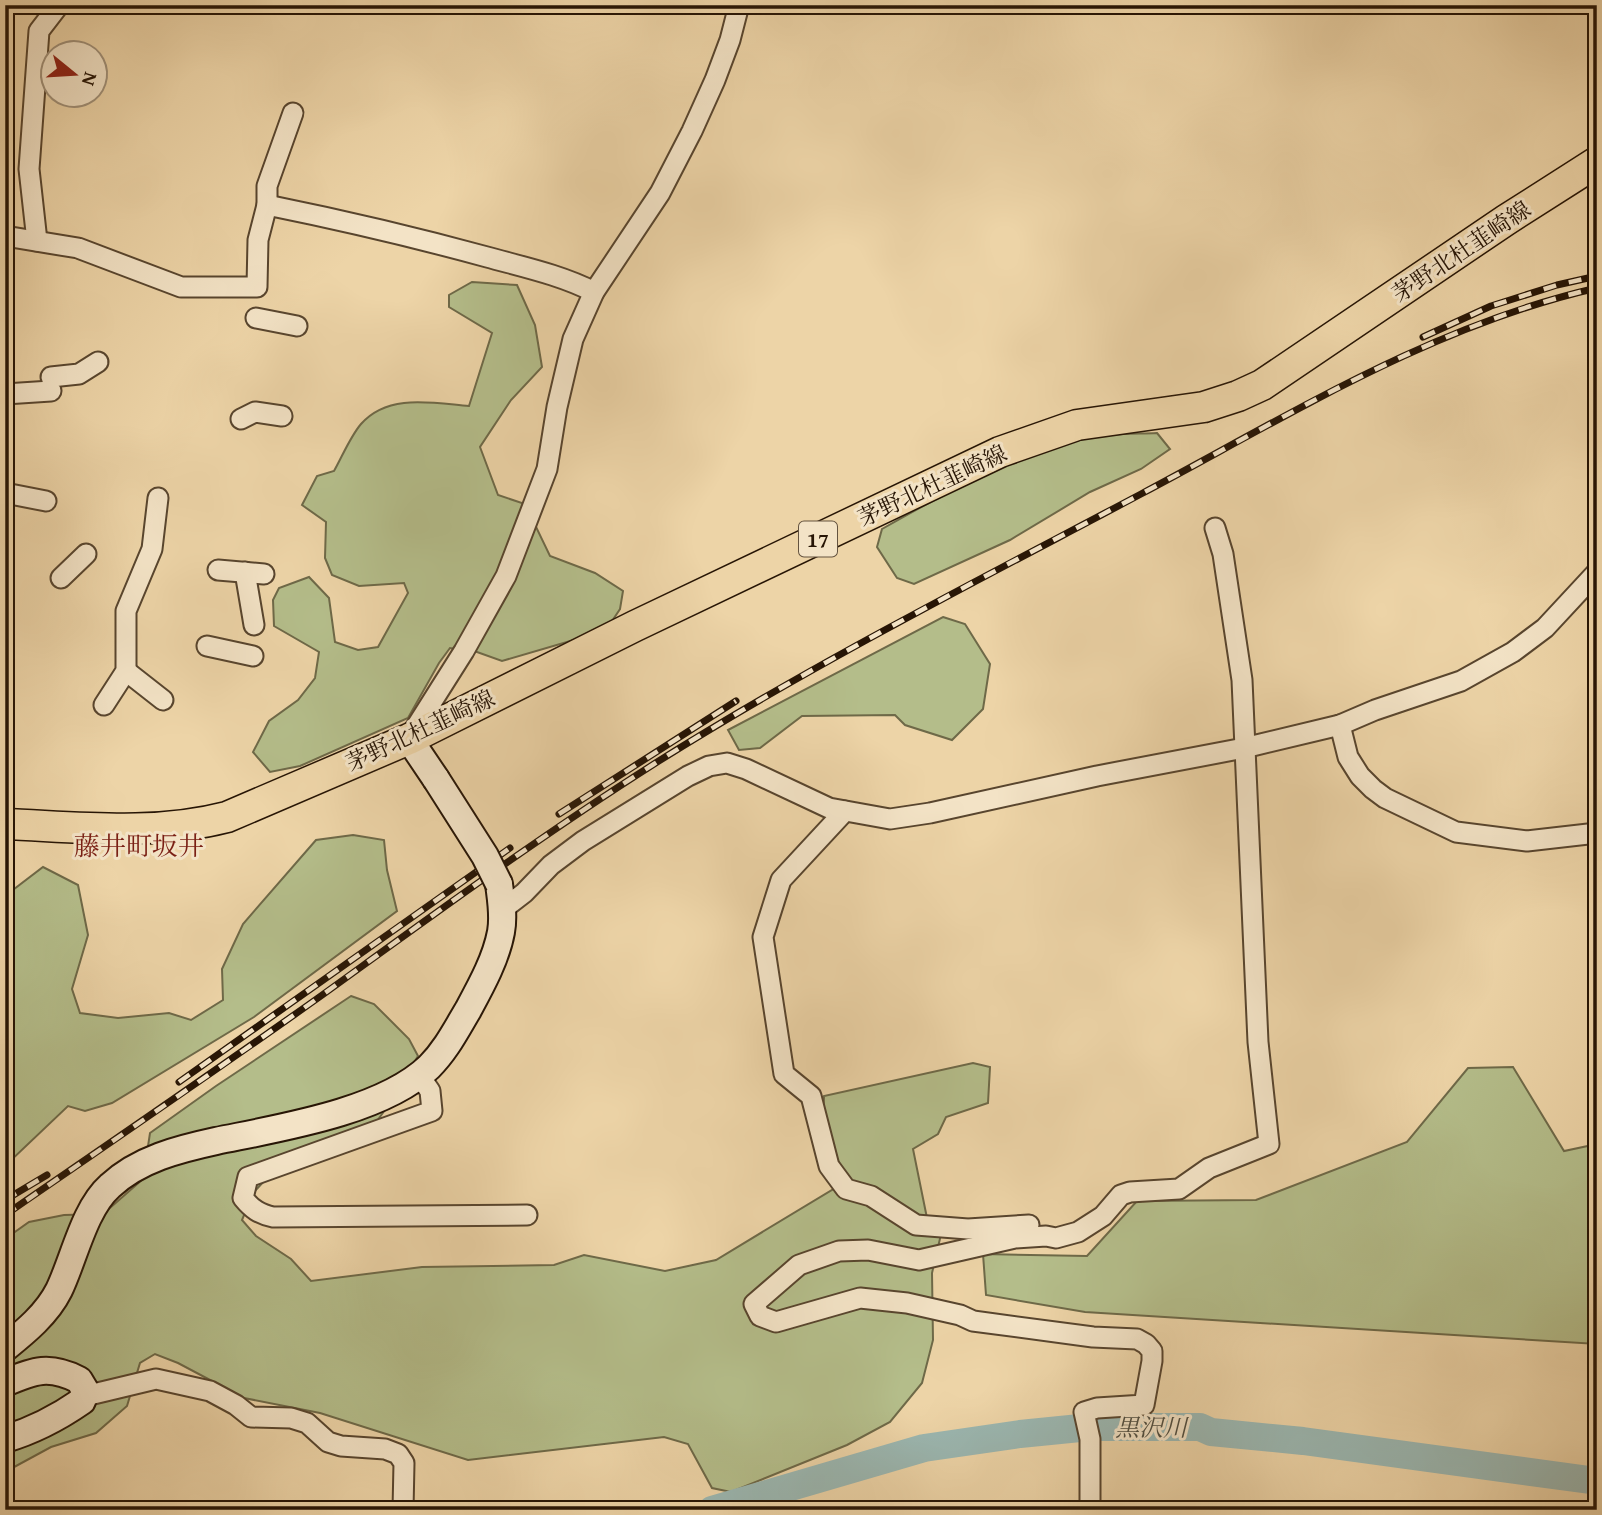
<svg xmlns="http://www.w3.org/2000/svg" width="1602" height="1515" viewBox="0 0 1602 1515" font-family="'Gentium Book Plus','Noto Serif JP',serif">
<style>
.green{fill:#b4bd8a;stroke:#6e6948;stroke-width:2}
.lines{fill:none;stroke-linecap:round;stroke-linejoin:round}
.river{stroke:#9bb7b1;stroke-width:28}
.street-casing{stroke:#58452e;stroke-width:23}
.secondary-casing{stroke:#271505;stroke-width:30}
.primary-casing{stroke:#271505;stroke-width:33}
.street{stroke:#f3e3c6;stroke-width:19}
.secondary{stroke:#f3e3c6;stroke-width:26}
.primary{stroke:#edd4a7;stroke-width:30}
.rail-casing{stroke:#271505;stroke-width:7}
.rail{stroke:#f3e3c6;stroke-width:4.5;stroke-dasharray:13;stroke-linecap:butt}
.secondary-bridge-casing{stroke:#271505;stroke-width:30;stroke-linecap:butt}
.secondary-bridge{stroke:#f3e3c6;stroke-width:26}
.labels{text-anchor:middle;dominant-baseline:central;stroke-width:6;stroke-linejoin:round;paint-order:stroke}
.shield{fill:#f3e3c6;stroke:#64533f;stroke-width:2}
.shield-label{font-size:21px;font-weight:bold;fill:#271505}
.street-label{font-size:23px;fill:#271505;stroke:#f3e3c6}
.water-label{font-size:24px;font-style:italic;fill:#504e41;stroke:#f3e3c6}
.quarter-label{font-size:26px;fill:#7a1f14;stroke:#f3e3c6}
</style>
<rect width="100%" height="100%" fill="#edd4a7"/>
<filter id="stains"><feTurbulence type="fractalNoise" baseFrequency=".00286" numOctaves="4"/><feColorMatrix values="0 0 0 0 .2 0 0 0 0 .09 0 0 0 0 .02 0 0 0 .5 -.17"/></filter>
<radialGradient id="worn" r=".72"><stop offset=".6" stop-color="#630" stop-opacity="0"/><stop offset="1" stop-color="#630" stop-opacity=".3"/></radialGradient>
<g class="green">
<path d="M 472,282 L 517,285 L 535,325 L 542,367 L 511,400 L 480,447 L 498,495 L 525,504 L 550,556 L 595,573 L 623,591 L 620,609 L 610,624 L 584,637 L 502,661 L 477,652 L 450,648 L 439,663 L 408,718 L 300,766 L 270,772 L 253,752 L 269,721 L 298,700 L 315,678 L 319,652 L 274,626 L 273,600 L 279,588 L 309,577 L 329,598 L 335,642 L 358,650 L 378,647 L 408,593 L 404,583 L 359,586 L 332,575 L 325,558 L 326,522 L 302,505 L 317,476 L 334,471 C 342,457 350,437 361,424 C 388,393 433,403 469,406 L 492,333 L 449,307 L 449,295 Z"/>
<path d="M 1157,433 L 1170,449 L 1141,469 L 1090,492 L 1010,540 L 914,584 L 897,578 L 877,547 L 882,529 C 947,492 1014,455 1087,438 C 1109,433 1134,434 1157,433 Z"/>
<polygon points="943,617 965,624 990,664 983,709 952,740 905,725 895,715 802,716 760,748 739,750 728,730"/>
<polygon points="353,835 384,840 387,870 397,911 254,1017 112,1103 85,1111 68,1106 5,1166 5,896 43,867 78,885 88,935 72,989 80,1013 118,1018 169,1013 191,1020 223,1000 222,969 243,924 316,840"/>
<polygon points="351,996 374,1004 409,1039 418,1056 390,1103 364,1139 266,1179 253,1193 242,1220 256,1236 291,1259 311,1281 422,1267 554,1265 584,1255 665,1271 716,1260 840,1185 844,1172 823,1133 824,1096 973,1063 990,1067 988,1103 946,1117 938,1134 913,1149 928,1223 942,1230 932,1273 933,1340 922,1383 890,1422 847,1445 731,1492 712,1488 688,1444 664,1437 468,1460 320,1413 244,1398 178,1363 155,1354 140,1363 127,1406 96,1433 51,1447 5,1472 5,1239 29,1222 64,1215 103,1214 143,1179 150,1133 216,1086"/>
<polygon points="1513,1067 1564,1151 1597,1144 1597,1344 1085,1312 986,1295 983,1254 1087,1256 1137,1201 1256,1200 1407,1142 1468,1068"/>
</g>
<g class="lines">
<polyline class="river" points="712,1510 924,1448 1020,1434 1090,1427 1200,1427 1211,1432 1303,1441 1597,1481"/>
<g class="street-casing">
<g id="street">
<polyline points="267,205 267,186 293,113"/>
<path d="M 5,236 L 78,248 L 181,287 L 257,287 L 258,240 L 267,205 C 341,220 414,237 487,257 C 523,267 561,275 594,292"/>
<polyline points="37,241 29,169 39,31 59,5"/>
<polyline points="256,318 297,326"/>
<polyline points="51,377 79,374 98,362"/>
<polyline points="5,394 51,391"/>
<polyline points="241,419 255,412 282,416"/>
<polyline points="5,493 46,501"/>
<polyline points="218,570 264,574"/>
<polyline points="245,572 254,625"/>
<polyline points="61,578 86,554"/>
<polyline points="207,646 253,656"/>
<polyline points="126,671 163,700"/>
<polyline points="104,705 126,671 126,611 152,549 158,498"/>
<polyline points="1340,725 1348,757 1360,776 1373,789 1385,798 1456,832 1527,841 1597,833"/>
<polyline points="409,738 464,651 506,576 547,469 557,407 573,339 594,292 660,193 692,131 715,80 730,40 739,5"/>
<polyline points="845,811 781,880 763,937 784,1074 811,1096 829,1166 846,1189 871,1196 916,1225 968,1229 1029,1225"/>
<polyline points="502,910 524,893 551,865 583,841 688,776 709,766 727,763 746,769 829,808 890,819 930,813 1097,776 1244,748 1340,725 1375,710 1461,681 1513,652 1545,628 1597,572"/>
<path d="M 419,1075 L 430,1091 L 432,1111 L 248,1177 L 243,1198 C 252,1209 259,1214 273,1217 L 527,1215"/>
<polyline points="85,1396 156,1379 210,1391 236,1405 251,1417 291,1418 307,1423 328,1442 341,1446 385,1449 398,1454 404,1463 403,1510"/>
<polyline points="1090,1510 1090,1439 1084,1412 1097,1408 1144,1405 1152,1361 1152,1351 1146,1344 1137,1339 1093,1337 973,1321 960,1315 907,1303 860,1298 776,1322 760,1316 754,1304 799,1265 839,1251 868,1250 919,1260 1015,1238 1046,1236 1056,1238 1078,1232 1103,1216 1121,1195 1130,1192 1179,1189 1209,1168 1269,1144 1258,1042 1242,680 1223,554 1215,528"/>
</g>
</g>
<g class="secondary-casing">
<g id="secondary">
<polyline points="409,739 436,779"/>
<path d="M 5,1348 C 25,1332 47,1314 59,1290 C 74,1259 84,1209 110,1186 C 139,1159 179,1149 216,1141 C 279,1128 382,1112 429,1067 C 446,1050 456,1030 468,1010 C 481,986 496,959 501,932 C 504,916 501,900 499,884"/>
<path d="M 5,1383 C 34,1370 50,1365 79,1380 L 85,1390 L 82,1401 C 59,1417 32,1431 5,1439"/>
</g>
</g>
<g class="primary-casing">
<path id="primary" d="M 5,824 C 79,827 154,836 227,817 L 409,739 L 635,626 L 1000,452 L 1077,425 L 1204,407 L 1238,396 L 1262,385 L 1506,220 L 1597,162"/>
</g>
<use href="#street" class="street"/>
<use href="#secondary" class="secondary"/>
<use href="#primary" class="primary"/>
<g class="rail-casing">
<g id="rail">
<polyline points="1423,337 1491,306 1557,285 1597,276"/>
<polyline points="559,814 736,701"/>
<polyline points="179,1082 510,848"/>
<polyline points="5,1200 47,1175"/>
<path d="M 5,1215 C 110,1143 215,1071 318,998 C 429,918 539,837 654,764 C 811,665 977,581 1141,494 C 1288,416 1433,325 1597,288"/>
</g>
</g>
<use href="#rail" class="rail"/>
<g class="secondary-bridge-casing">
<polyline id="secondary-bridge" points="436,779 485,856 499,884"/>
</g>
<use href="#secondary-bridge" class="secondary-bridge"/>
</g>
<g class="labels">
<rect class="shield" x="799" y="521.5" width="38" height="35" rx="5"/>
<g class="shield-label">
<text x="818" y="539">17</text>
</g>
<g class="street-label">
<text transform="translate(1461 251) rotate(-34)">茅野北杜韮崎線</text>
<text transform="translate(932 485) rotate(-25)">茅野北杜韮崎線</text>
<text transform="translate(420 730) rotate(-25)">茅野北杜韮崎線</text>
</g>
<g class="water-label">
<text x="1151" y="1427">黒沢川</text>
</g>
<g class="quarter-label">
<text x="139" y="845">藤井町坂井</text>
</g>
</g>
<rect width="1602" height="1515" fill="none" stroke="#edd4a7" stroke-width="28"/>
<rect x="7" y="7" width="1588" height="1501" fill="none" stroke="#271505" stroke-width="3.5"/>
<rect x="14" y="14" width="1574" height="1487" fill="none" stroke="#271505" stroke-width="2"/>
<g transform="translate(74 74) rotate(108)"><circle r="33" fill="#f3e3c6" stroke="#a19179" stroke-width="2"/>
<path d="M0-5L12 26L0 18L-12 26Z" fill="#8f2418"/>
<text y="-10" font-size="19" font-weight="bold" text-anchor="middle" fill="#271505">N</text>
</g>
<rect width="100%" height="100%" filter="url(#stains)"/>
<rect width="100%" height="100%" fill="url(#worn)"/>
</svg>
